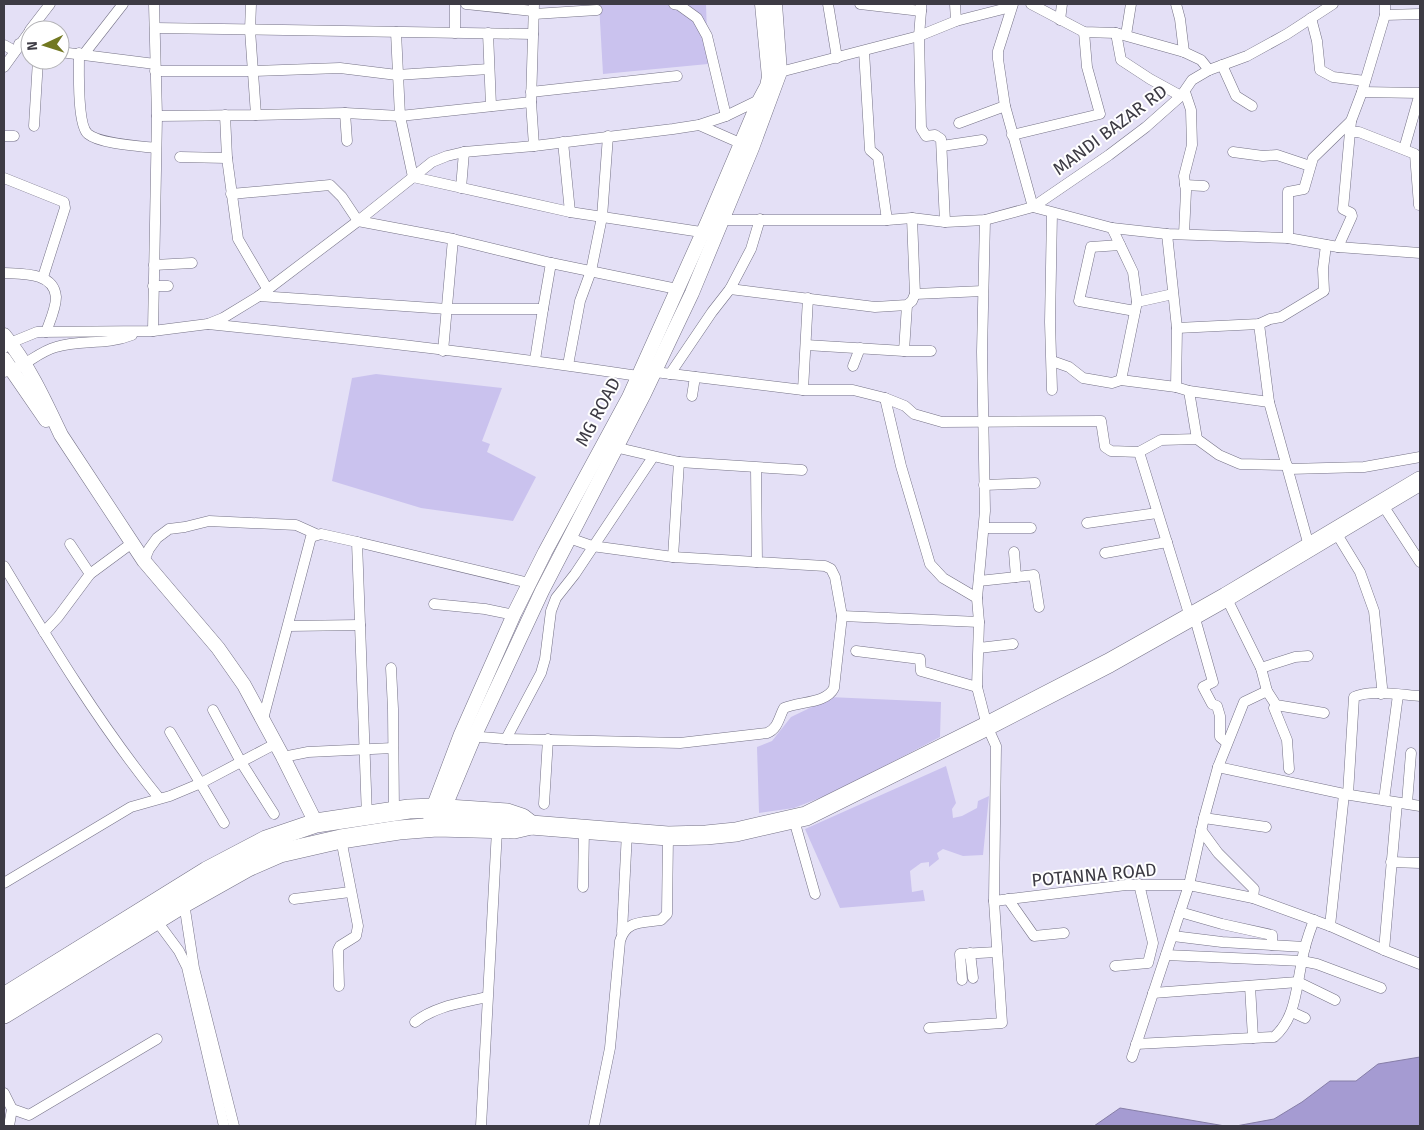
<svg xmlns="http://www.w3.org/2000/svg" width="1424" height="1130" viewBox="0 0 1424 1130" font-family="'Fira Sans',sans-serif">
<style>
.green{fill:#cac2ee}
.water{fill:#a59bd2;stroke:#867ea7}
.lines{fill:none;stroke-linecap:round;stroke-linejoin:round}
.street-casing{stroke:#757286;stroke-width:11}
.secondary-casing{stroke:#757286;stroke-width:15}
.highway-casing{stroke:#757286;stroke-width:20}
.street{stroke:#fff;stroke-width:10}
.secondary{stroke:#fff;stroke-width:14}
.highway{stroke:#fff;stroke-width:19}
.labels{text-anchor:middle;dominant-baseline:central;stroke-width:4;stroke-linejoin:round;paint-order:stroke}
.street-label{font-size:18px;fill:#3d3b44;stroke:#fff}
</style>
<rect width="100%" height="100%" fill="#e4e0f6"/>
<g class="green">
<polygon points="599,4 706,4 708,64 603,74"/>
<polygon points="376,374 502,388 482,441 490,444 487,452 536,477 513,521 421,508 332,481 352,378"/>
<polygon points="829,697 941,702 940,737 835,792 794,808 759,813 757,747 772,741 791,717 818,704"/>
<polygon points="946,766 956,803 952,809 953,818 962,816 977,808 978,801 989,796 983,855 963,856 943,849 937,853 939,859 929,867 929,862 921,863 910,871 912,892 923,890 925,901 840,908 805,829"/>
</g>
<g class="water">
<polygon points="1420,1057 1420,1126 1236,1126 1274,1119 1302,1102 1330,1081 1356,1081 1378,1064"/>
<polygon points="1120,1108 1225,1126 1094,1126"/>
</g>
<g class="lines">
<g class="street-casing">
<g id="street">
<polyline points="466,4 533,11"/>
<polyline points="534,4 531,102 534,146"/>
<polyline points="674,4 679,5 697,18 707,36 726,116"/>
<polyline points="828,4 837,58"/>
<polyline points="860,4 921,11 921,4"/>
<polyline points="955,4 956,21"/>
<polyline points="1013,4 998,51 998,59 1005,106 1033,207"/>
<polyline points="1031,4 1084,32 1116,33 1184,52 1201,60 1209,70"/>
<polyline points="1176,4 1180,19 1184,52"/>
<polyline points="921,11 919,36 921,128 926,136 935,135 941,139 945,222"/>
<polyline points="534,14 597,10"/>
<polyline points="1385,15 1420,14"/>
<polyline points="1311,18 1317,41 1320,70 1333,77 1365,81"/>
<polyline points="1060,20 1062,4"/>
<polyline points="155,28 533,34"/>
<polyline points="30,30 50,4"/>
<polyline points="396,32 400,116 413,177 570,212 701,232"/>
<polyline points="455,33 455,4"/>
<polyline points="488,33 491,106"/>
<polyline points="1116,33 1121,60 1150,79 1181,96"/>
<polyline points="1126,35 1131,4"/>
<polyline points="19,44 30,49"/>
<polyline points="4,45 15,51"/>
<polyline points="864,51 870,150 878,157 887,220"/>
<polyline points="60,52 155,64"/>
<path d="M 79,53 C 79,69 77,125 88,134 C 100,144 139,146 156,148"/>
<polyline points="84,54 123,4"/>
<polyline points="1222,65 1236,96 1252,106"/>
<polyline points="4,67 30,31"/>
<polyline points="155,71 253,71 340,68 397,75 489,69"/>
<polyline points="780,72 919,36 956,21 1011,7"/>
<polyline points="531,92 677,76"/>
<polyline points="1362,92 1420,93"/>
<polyline points="345,113 347,141"/>
<polyline points="225,115 227,158 238,239 268,290"/>
<polyline points="256,115 345,113 400,116 531,102"/>
<polyline points="157,116 256,115 250,30 251,4"/>
<polyline points="959,123 1005,106"/>
<polyline points="699,125 740,143"/>
<polyline points="34,126 38,60"/>
<polyline points="1350,132 1359,132 1415,154 1419,205 1420,205"/>
<polyline points="1012,135 1100,114 1087,67 1084,32"/>
<polyline points="4,136 14,136"/>
<polyline points="563,142 570,212"/>
<polyline points="942,146 982,140"/>
<polyline points="1404,149 1420,93"/>
<polyline points="1233,152 1263,156 1277,155 1310,166"/>
<polyline points="180,157 227,158"/>
<polyline points="4,178 64,202 65,208 43,277"/>
<polyline points="1185,185 1204,186"/>
<polyline points="461,188 464,152"/>
<polyline points="231,194 330,185 342,197 358,221 453,239 551,263 677,289"/>
<polyline points="1033,207 1109,155 1146,127 1181,96 1192,80 1209,70 1247,56 1287,34 1333,4"/>
<polyline points="722,220 887,220 912,218 945,222 985,220 1033,207 1112,228 1167,234 1288,238 1338,247 1420,253"/>
<polyline points="985,220 982,352 985,511 977,598 979,622 977,687 987,726 996,746 994,901 1126,885 1189,885 1253,898 1330,926 1384,950 1420,964"/>
<polyline points="1112,228 1133,272 1137,302 1121,380"/>
<polyline points="1167,234 1177,328 1176,387 1189,391 1269,402"/>
<polyline points="1184,234 1186,191 1184,176 1192,145 1191,110 1185,92"/>
<polyline points="1288,238 1288,192 1304,189 1313,158 1351,121 1362,92 1385,15 1385,4"/>
<polyline points="1120,245 1091,247 1079,301 1135,311"/>
<polyline points="1338,247 1352,216 1351,213 1343,209 1351,121"/>
<polyline points="154,265 192,263"/>
<path d="M 4,273 C 22,274 54,272 56,297 C 56,308 50,321 46,332"/>
<polyline points="153,286 168,286"/>
<polyline points="730,289 875,307 907,305 912,301 915,294 912,218"/>
<polyline points="915,294 983,291"/>
<polyline points="259,296 447,309 543,309 551,263"/>
<polyline points="1137,302 1173,294"/>
<path d="M 208,324 C 352,339 495,354 638,376 L 655,372 L 803,390 L 853,390 L 885,398 L 905,406 L 914,414 L 942,422 L 1101,421 L 1105,447 L 1111,451 L 1139,452 L 1161,440 L 1197,439 L 1219,455 L 1240,464 L 1287,465"/>
<polyline points="1259,324 1269,402 1309,546"/>
<polyline points="1177,328 1259,324 1270,319 1281,317 1324,291 1323,269 1326,245"/>
<polyline points="153,331 157,116 154,4"/>
<polyline points="806,345 904,351 931,351"/>
<polyline points="4,348 10,343 37,332 153,331 208,324 223,318 259,296 358,221 432,162 447,156 464,152 534,146 673,129 699,125 726,116 761,99"/>
<polyline points="443,351 453,239"/>
<polyline points="904,351 907,305"/>
<polyline points="535,360 543,309"/>
<polyline points="1052,361 1069,367 1083,378 1112,383 1121,380 1176,387"/>
<polyline points="568,365 580,301 591,271 602,217 608,136"/>
<polyline points="853,366 860,348"/>
<path d="M 4,372 C 23,369 37,352 56,347 C 81,339 105,346 132,335"/>
<polyline points="670,374 712,312 730,289 751,249 760,219"/>
<polyline points="803,390 808,298"/>
<polyline points="1052,390 1050,322 1052,213"/>
<polyline points="1189,391 1197,439"/>
<polyline points="692,396 695,377"/>
<polyline points="885,398 901,466 930,564 943,578 977,598"/>
<polyline points="610,446 679,462 802,470"/>
<polyline points="1139,452 1190,617"/>
<polyline points="756,468 757,562"/>
<polyline points="1289,469 1364,467 1420,457"/>
<polyline points="984,485 1035,483"/>
<polyline points="1382,504 1420,562"/>
<polyline points="1087,523 1157,513"/>
<polyline points="984,528 1031,528"/>
<polyline points="1335,531 1360,572 1374,611 1382,687 1381,694"/>
<polyline points="357,542 529,583"/>
<polyline points="70,544 90,574"/>
<polyline points="1105,553 1167,542"/>
<polyline points="673,557 679,462"/>
<polyline points="144,561 149,549 157,538 169,529 185,527 209,521 296,525 316,534"/>
<path d="M 4,566 C 52,646 100,725 159,798"/>
<polyline points="1016,577 1034,575 1039,607"/>
<polyline points="979,581 1016,577 1014,552"/>
<polyline points="1226,597 1261,668 1267,691 1276,705 1324,713"/>
<polyline points="434,604 485,609 514,615"/>
<polyline points="1194,615 1213,682 1203,687 1212,704 1217,706 1220,716 1220,737 1226,742"/>
<polyline points="842,616 979,622"/>
<polyline points="288,626 360,625"/>
<polyline points="44,632 58,617 90,574 132,543"/>
<polyline points="979,648 1013,644"/>
<polyline points="856,651 920,659 921,671 977,687"/>
<polyline points="391,668 393,709 394,812"/>
<polyline points="1261,668 1295,657 1308,656"/>
<polyline points="1276,705 1274,708 1287,740 1289,769"/>
<polyline points="213,710 241,762 274,814"/>
<polyline points="263,719 311,537 321,534 357,542 367,817"/>
<polyline points="170,732 224,823"/>
<path d="M 468,736 L 506,739 L 680,743 L 767,733 C 778,729 779,717 784,708 C 799,701 826,704 834,688 L 842,616 L 835,577 L 831,569 L 825,566 L 673,557 L 592,546 L 569,538"/>
<polyline points="506,739 541,673 545,659 551,611 556,598 575,574 653,457"/>
<polyline points="283,757 308,752 393,748"/>
<polyline points="1218,767 1344,794 1420,806"/>
<path d="M 1348,794 L 1354,697 C 1369,689 1403,695 1420,696"/>
<polyline points="1384,800 1398,695"/>
<polyline points="1407,803 1411,753"/>
<polyline points="544,804 548,739"/>
<polyline points="1204,818 1266,827"/>
<polyline points="794,820 815,894"/>
<polyline points="1201,830 1218,853 1254,889 1253,898"/>
<polyline points="1391,862 1420,863"/>
<polyline points="4,883 131,807 170,796 201,783 275,744"/>
<polyline points="583,887 584,829"/>
<polyline points="294,899 350,892"/>
<polyline points="1008,899 1034,936 1064,933"/>
<polyline points="184,903 194,968 234,1126"/>
<polyline points="1180,912 1222,924 1272,935 1272,945"/>
<polyline points="156,920 179,951 187,967 224,1126"/>
<polyline points="1330,926 1344,794"/>
<polyline points="622,932 627,832"/>
<polyline points="1173,936 1222,942 1305,947"/>
<polyline points="1384,950 1397,803"/>
<polyline points="970,953 973,978"/>
<polyline points="1166,955 1302,961 1317,964 1381,988"/>
<polyline points="1115,966 1148,963 1153,943 1139,884"/>
<polyline points="962,980 960,954 997,952"/>
<polyline points="339,986 338,950 340,946 356,936 358,926 341,839"/>
<polyline points="1250,986 1253,1038"/>
<polyline points="1153,993 1298,982 1335,1000"/>
<polyline points="1292,1012 1305,1018"/>
<path d="M 415,1022 C 435,1006 462,1003 487,997"/>
<polyline points="929,1028 1002,1023 994,901"/>
<path d="M 1136,1044 L 1274,1037 C 1296,1018 1296,988 1302,961 C 1304,947 1309,933 1314,920"/>
<polyline points="1132,1057 1189,885 1204,818 1218,767 1244,702 1267,691"/>
<polyline points="4,1093 12,1109 9,1126"/>
<polyline points="12,1109 29,1115 157,1039"/>
<polyline points="481,1126 497,830"/>
<path d="M 594,1126 L 610,1048 L 620,941 C 626,920 642,923 661,920 L 667,914 L 668,836"/>
</g>
</g>
<g class="secondary-casing">
<g id="secondary">
<path d="M 4,335 C 28,364 45,401 61,435 L 144,561 L 218,648 L 244,685 L 283,757 L 316,823"/>
<polyline points="4,359 46,420"/>
<polyline points="430,816 461,734 515,612 545,552 629,397 708,221 759,101 767,86 769,77 762,4"/>
<polyline points="441,816 474,737 542,591 644,394 692,293 752,148 780,72 775,4"/>
</g>
</g>
<g class="highway-casing">
<g id="highway">
<polyline points="4,997 207,871 266,840 316,823 409,809 433,808 507,813 522,818 531,825"/>
<polyline points="4,1014 184,903 248,867 280,853 341,839 399,830 437,827 514,829 531,825 668,836 706,835 736,832 806,816 987,726 1109,663 1226,597 1420,481"/>
</g>
</g>
<use href="#street" class="street"/>
<use href="#secondary" class="secondary"/>
<use href="#highway" class="highway"/>
</g>
<g class="labels">
<g class="street-label">
<text transform="translate(1110 130) rotate(-37)">MANDI BAZAR RD</text>
<text transform="translate(598 412) rotate(-62)">MG ROAD</text>
<text transform="translate(1094 875) rotate(-5)">POTANNA ROAD</text>
</g>
</g>
<rect width="1424" height="1130" fill="none" stroke="#3d3b44" stroke-width="10"/>
<g transform="translate(45 45) rotate(266)"><circle r="24" fill="#ffffff" stroke="#b1b1b4"/>
<path d="M0-4L9 19L0 12L-9 19Z" fill="#727821"/>
<text y="-8" font-size="14" font-weight="bold" text-anchor="middle" fill="#3d3b44">N</text>
</g>
</svg>
